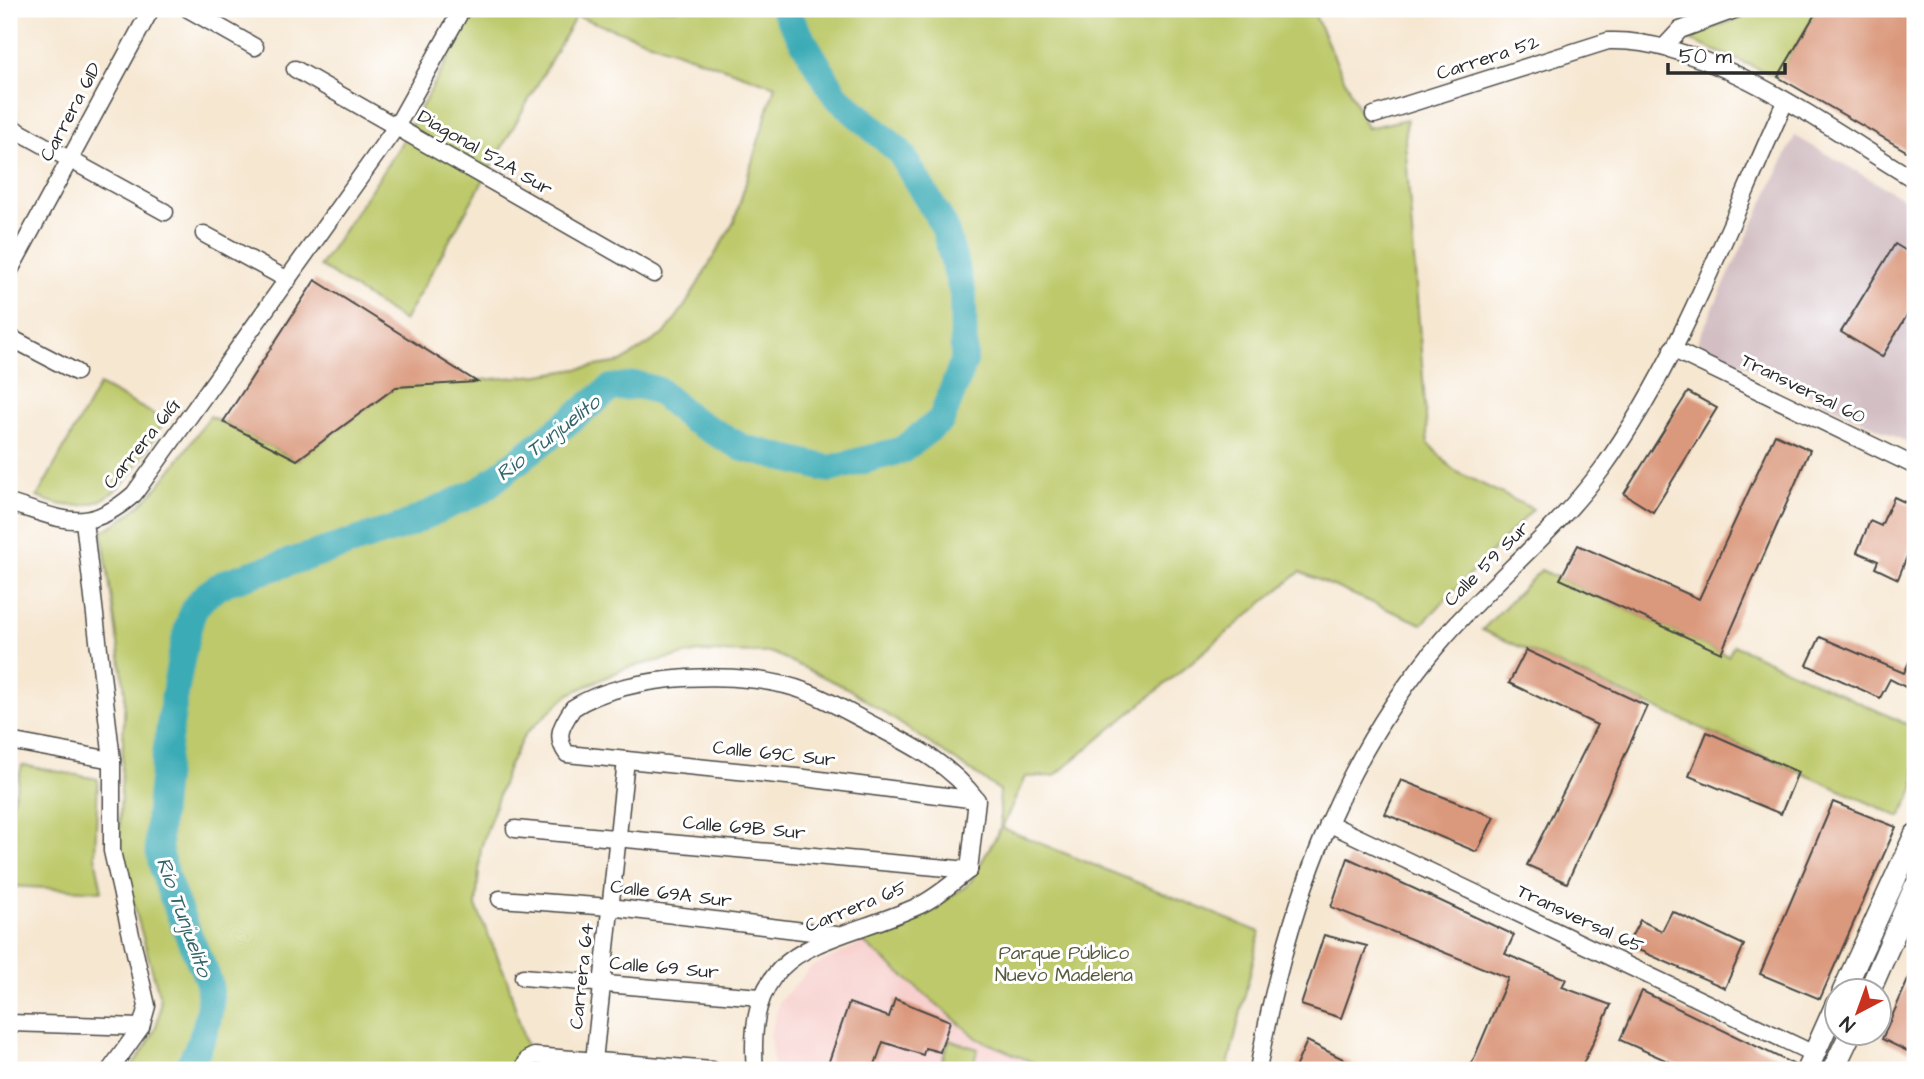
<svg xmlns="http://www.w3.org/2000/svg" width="1924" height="1079" viewBox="0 0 1924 1079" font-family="'Architects Daughter',sans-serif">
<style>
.built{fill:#f7d0cd}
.industrial{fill:#d2bec3}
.green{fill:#bdc96b;stroke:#747a4b;stroke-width:2}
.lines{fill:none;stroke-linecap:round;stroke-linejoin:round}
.river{stroke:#3aabb6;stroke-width:28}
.building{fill:#da987b}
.minor-casing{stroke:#494744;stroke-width:19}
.tertiary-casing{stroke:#494744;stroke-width:24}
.minor{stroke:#fff;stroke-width:16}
.tertiary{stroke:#fff;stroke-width:21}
.labels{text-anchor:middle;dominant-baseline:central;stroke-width:6;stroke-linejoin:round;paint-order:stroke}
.street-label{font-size:19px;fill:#2b2b2b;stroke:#fff}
.park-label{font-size:19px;fill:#575a3e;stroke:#fff}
.water-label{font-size:21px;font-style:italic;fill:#32656a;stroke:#fff}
</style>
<rect width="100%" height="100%" fill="#fff"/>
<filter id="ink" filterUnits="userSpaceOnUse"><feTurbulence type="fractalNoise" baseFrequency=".0143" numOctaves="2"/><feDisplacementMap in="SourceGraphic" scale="14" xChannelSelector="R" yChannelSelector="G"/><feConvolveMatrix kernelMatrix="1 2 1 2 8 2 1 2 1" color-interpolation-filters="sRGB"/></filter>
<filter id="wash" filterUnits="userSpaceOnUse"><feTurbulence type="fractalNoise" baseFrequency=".00686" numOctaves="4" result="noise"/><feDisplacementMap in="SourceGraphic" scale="28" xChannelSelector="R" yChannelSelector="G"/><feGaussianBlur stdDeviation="1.57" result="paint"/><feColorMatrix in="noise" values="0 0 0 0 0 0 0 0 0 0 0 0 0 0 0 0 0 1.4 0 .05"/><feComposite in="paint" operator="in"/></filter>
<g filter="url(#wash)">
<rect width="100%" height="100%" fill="#f6e7d1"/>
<polygon class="built" points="863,942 978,1039 1051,1070 777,1070 773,1064 770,1036 779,1002 810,968"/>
<polygon class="industrial" points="1795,136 1915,205 1915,446 1697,342"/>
<g class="green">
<path d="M 476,9 L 1312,9 L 1367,128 L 1407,119 L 1405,140 L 1428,443 L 1453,470 L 1533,509 L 1422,624 L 1300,572 L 1054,776 L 1025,777 L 1002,828 L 1260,932 L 1227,1070 L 1051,1070 L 978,1039 L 863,942 L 896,922 L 935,907 L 969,884 L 1001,828 L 999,790 L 849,689 L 773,653 L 698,652 L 626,668 L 569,694 L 525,734 L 508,767 L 481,848 L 476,906 L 507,979 L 533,1070 L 129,1070 C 146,1047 162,1028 160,998 L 124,870 L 119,839 L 125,692 L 102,531 C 151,508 179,458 210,416 L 297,460 L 396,387 L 540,375 L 621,362 L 665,333 L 686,304 L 734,222 L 775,86 L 576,16 L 404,321 L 320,266 L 399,147 Z"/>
<polygon points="1766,9 1818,9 1778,77 1685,38"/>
<path d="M 99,385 L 165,420 C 131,473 111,528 37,497 Z"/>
<polygon points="1541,570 1728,656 1734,645 1915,728 1915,788 1900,817 1482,630"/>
<polygon points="22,765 98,779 95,856 102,891 9,886 9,816"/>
<polygon points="949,1040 978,1049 971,1070 939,1070"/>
</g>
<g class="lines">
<path class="river" d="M 186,1070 C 201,1046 214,1014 209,984 C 207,973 199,961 195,950 C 182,918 165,884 159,850 C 154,821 181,631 195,608 C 202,596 215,588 227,582 L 403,526 L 481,490 L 611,388 L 638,385 L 659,391 L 691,419 L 743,448 L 830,469 L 902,450 L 941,420 L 964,361 L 963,294 L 944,226 L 900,152 L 836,96 L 784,9"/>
</g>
<g id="blocks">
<g class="building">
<polygon points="1818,9 1915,9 1915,156 1778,77"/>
<polygon points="1895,244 1915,256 1915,302 1882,357 1841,332"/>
<polygon points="315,280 477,382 396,387 297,460 223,422"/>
<polygon points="1688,392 1717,408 1653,512 1624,494"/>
<polygon points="1775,434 1810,450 1721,653 1560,579 1578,545 1699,599"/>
<polygon points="1894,497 1915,507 1915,551 1910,549 1898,579 1875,568 1878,561 1857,552 1870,521 1881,526"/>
<polygon points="1820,637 1904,673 1915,649 1915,692 1890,679 1880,698 1807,665"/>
<polygon points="1526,650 1647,706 1567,883 1527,865 1597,725 1509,683"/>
<polygon points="1707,732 1798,772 1781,814 1689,776"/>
<polygon points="1401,780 1494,817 1477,852 1385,814"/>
<polygon points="1833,802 1896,827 1820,999 1760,974"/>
<polygon points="1348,858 1514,935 1505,954 1566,979 1562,987 1611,1005 1580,1070 1469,1070 1508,978 1331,907"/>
<polygon points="1672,911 1744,945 1725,988 1627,945 1640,920 1662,931"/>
<polygon points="1324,935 1367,946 1341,1018 1301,1005"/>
<polygon points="1915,964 1915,1038 1909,1052 1882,1039"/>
<polygon points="1642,991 1795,1065 1794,1070 1688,1070 1620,1040"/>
<polygon points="895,999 950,1021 940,1052 925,1048 923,1055 883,1042 873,1070 826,1070 849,1003 889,1017"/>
<polygon points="1307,1041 1365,1070 1294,1070"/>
</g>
</g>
</g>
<g filter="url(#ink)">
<use href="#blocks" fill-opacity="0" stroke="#494744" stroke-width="2"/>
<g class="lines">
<g class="minor-casing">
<g id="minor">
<polyline points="188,9 255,47"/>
<polyline points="1665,46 1680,30 1737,9"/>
<polyline points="295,69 654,274"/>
<path d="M 1374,115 L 1608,41 C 1708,37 1831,130 1915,180"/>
<polyline points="9,126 165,212"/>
<polyline points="204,234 288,280"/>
<polyline points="9,272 151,9"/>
<polyline points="9,337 76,372"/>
<polyline points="1672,349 1915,466"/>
<path d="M 9,503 C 64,519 86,536 134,494 L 396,127 L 462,9"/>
<polyline points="84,521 112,760 112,851 147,1006 141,1027 110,1070"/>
<polyline points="9,741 112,760"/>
<polyline points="1328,823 1814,1054"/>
<polyline points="515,829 969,870"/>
<path d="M 969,870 L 977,800 C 950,765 917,748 879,728 C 855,716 831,701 807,692 C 748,668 626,673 573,708 C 562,725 554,736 567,754 L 797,777 L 977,800"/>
<polyline points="500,899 610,907 836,935"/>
<polyline points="523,977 760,997"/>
<polyline points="9,1023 141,1027"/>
<polyline points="523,1070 528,1059 534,1056 712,1070"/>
<polyline points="593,1070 626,760"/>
<path d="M 755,1070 C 744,942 824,947 916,907 C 935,899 952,883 969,870"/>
<path d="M 1258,1070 C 1285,915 1337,763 1441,641 C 1492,581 1555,533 1602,469 C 1679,362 1730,222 1785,102"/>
</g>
</g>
<g class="tertiary-casing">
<g id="tertiary">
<polyline points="1843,992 1915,835"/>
<polyline points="1869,992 1915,887"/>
<polyline points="1807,1070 1836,1005"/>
<polyline points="1833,1070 1850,1034"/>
</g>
</g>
<use href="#minor" class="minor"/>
<use href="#tertiary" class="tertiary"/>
</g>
</g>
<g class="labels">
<g class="street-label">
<text transform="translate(1488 58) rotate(-18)">Carrera 52</text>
<text transform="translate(71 112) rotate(-62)">Carrera 61D</text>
<text transform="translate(485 153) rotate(30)">Diagonal 52A Sur</text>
<text transform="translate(1803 389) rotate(26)">Transversal 60</text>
<text transform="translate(142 444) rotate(-51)">Carrera 61G</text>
<text transform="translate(1487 564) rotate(-45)">Calle 59 Sur</text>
<text transform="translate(774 754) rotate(6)">Calle 69C Sur</text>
<text transform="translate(744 828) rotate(5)">Calle 69B Sur</text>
<text transform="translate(671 894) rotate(7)">Calle 69A Sur</text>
<text transform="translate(856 907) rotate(-22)">Carrera 65</text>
<text transform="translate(1580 919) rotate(25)">Transversal 65</text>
<text transform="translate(664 968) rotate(5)">Calle 69 Sur</text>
<text transform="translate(582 976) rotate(-84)">Carrera 64</text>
</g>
<g class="park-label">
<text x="1064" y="953">Parque Público<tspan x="1064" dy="22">Nuevo Madelena</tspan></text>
</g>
<g class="water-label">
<text transform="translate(548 438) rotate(-38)">Río Tunjuelito</text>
<text transform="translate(184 917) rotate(70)">Río Tunjuelito</text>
</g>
</g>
<rect width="1924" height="1079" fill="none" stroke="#fff" stroke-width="35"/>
<g transform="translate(1858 1012) rotate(221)"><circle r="33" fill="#ffffff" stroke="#aaaaaa" stroke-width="2"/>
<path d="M0-5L12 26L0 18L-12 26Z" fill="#c8321e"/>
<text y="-10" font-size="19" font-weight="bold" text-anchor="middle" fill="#2b2b2b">N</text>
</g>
<path d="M1668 63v10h117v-10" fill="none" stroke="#2b2b2b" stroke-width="3.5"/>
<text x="1679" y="63" font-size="21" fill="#2b2b2b" stroke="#ffffff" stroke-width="5" paint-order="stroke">50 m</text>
</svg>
